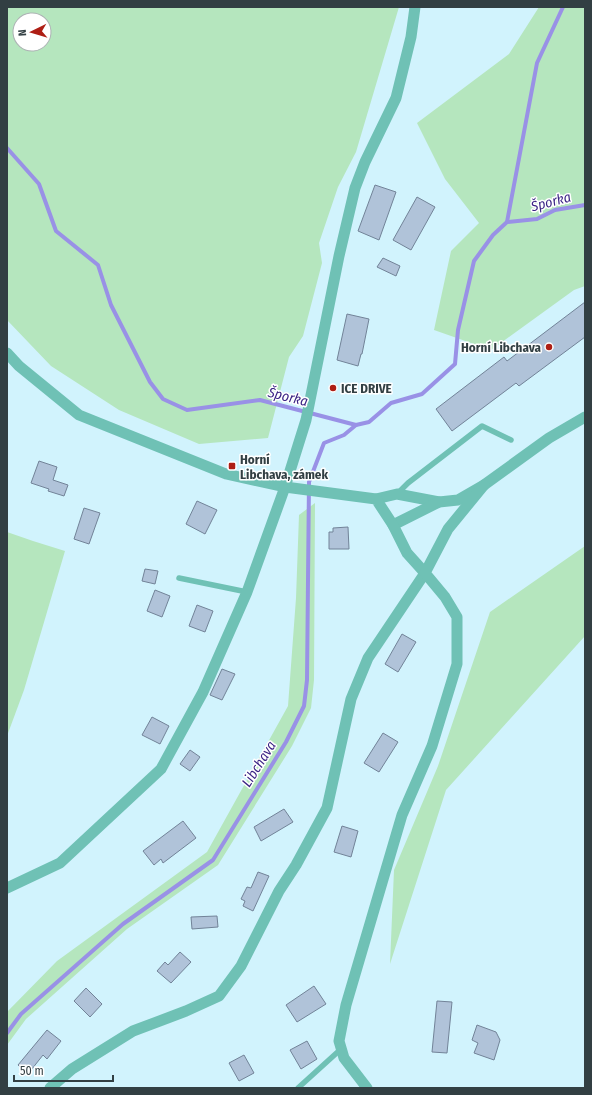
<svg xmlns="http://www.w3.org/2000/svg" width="592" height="1095" viewBox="0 0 592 1095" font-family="'Fira Sans Condensed',sans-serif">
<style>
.green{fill:#b5e6be;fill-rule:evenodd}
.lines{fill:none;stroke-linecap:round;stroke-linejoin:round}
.stream{stroke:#9991e6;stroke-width:4}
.building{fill:#b0c3d9;stroke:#728398}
.service{stroke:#6fc1b5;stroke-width:5.5}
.minor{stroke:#6fc1b5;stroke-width:11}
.tertiary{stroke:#6fc1b5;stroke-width:11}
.poi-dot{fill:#ae1e14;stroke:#fff;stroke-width:1.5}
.labels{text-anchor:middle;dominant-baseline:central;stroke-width:3;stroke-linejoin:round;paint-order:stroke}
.poi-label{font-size:13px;font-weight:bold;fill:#323f43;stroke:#fff;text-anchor:start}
.water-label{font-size:14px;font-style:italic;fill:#3b2485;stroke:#fff}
</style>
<rect width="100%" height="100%" fill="#d1f3fd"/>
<g class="green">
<path d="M 7,7 L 399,7 L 356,152 L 338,187 L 319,243 L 322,263 L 303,336 L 289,357 L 268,438 L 199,444 L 119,410 L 51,366 L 7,320 ZM 20,20 L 44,20 L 44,44 L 20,44 Z"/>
<polygon points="539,7 585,7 585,286 574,290 491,350 434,330 451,251 479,223 445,179 417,123 509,54"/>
<polygon points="315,503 314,680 311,708 292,746 218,865 127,929 26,1019 7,1045 7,1012 57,961 207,852 288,706 296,598 299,515"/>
<polygon points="7,532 33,541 65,551 24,690 7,736"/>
<polygon points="585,546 585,636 446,790 390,964 394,870 438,766 490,612"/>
</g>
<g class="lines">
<g class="stream">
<polyline points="7,148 39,184 56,231 98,265 111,305 150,382 163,399 187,410 260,400 356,425 369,422 391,403 422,394 455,364 458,330 474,261 493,235 507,222 537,219 555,210 585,205"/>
<polyline points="507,222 537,63 563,7"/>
<polyline points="7,1033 21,1014 123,924 213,860 286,742 304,706 307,680 309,482 324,443 344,435 356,425"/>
</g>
</g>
<g class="building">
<polygon points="375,185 396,192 379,240 358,231"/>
<polygon points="417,197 435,207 411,250 393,240"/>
<polygon points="383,258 400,266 396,276 377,267"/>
<polygon points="585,302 585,337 519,386 516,383 452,431 436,409 504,357 507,361"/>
<polygon points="347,314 369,319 362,354 361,354 358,366 337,360"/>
<polygon points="39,461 57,467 53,480 68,485 64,496 48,491 49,489 31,483"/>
<polygon points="197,501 217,510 205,534 186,524"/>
<polygon points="84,508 100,513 89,544 74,539"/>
<polygon points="348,527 349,549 329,549 329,532 333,532 333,528"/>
<polygon points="145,569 158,571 155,584 142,581"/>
<polygon points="155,590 170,596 162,617 147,611"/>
<polygon points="197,605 213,611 205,632 189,626"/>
<polygon points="402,634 416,642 398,672 385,664"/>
<polygon points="222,669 235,674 222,700 210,695"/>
<polygon points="152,717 169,726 160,744 142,735"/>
<polygon points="383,733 398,742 379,772 364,763"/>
<polygon points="190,750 200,757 190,771 180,764"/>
<polygon points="284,809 293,822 261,841 254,827"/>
<polygon points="183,821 196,838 163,863 161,859 154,865 143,851"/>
<polygon points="342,826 358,831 351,857 334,852"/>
<polygon points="258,872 269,876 253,911 243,906 245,901 241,899 247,887 251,888"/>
<polygon points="217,916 218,927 192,929 191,917"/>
<polygon points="180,952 191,962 171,983 157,971 165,962 168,965"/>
<polygon points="314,986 326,1004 297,1022 286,1005"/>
<polygon points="86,988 102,1004 90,1017 74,1001"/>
<polygon points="437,1001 452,1002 447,1053 432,1052"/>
<polygon points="477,1025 496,1032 500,1040 494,1060 474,1053 478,1043 472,1040"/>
<polygon points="47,1030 61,1041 47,1059 43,1055 28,1074 18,1065"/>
<polygon points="307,1041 317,1059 301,1069 290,1050"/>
<polygon points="244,1055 254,1073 239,1081 229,1063"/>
</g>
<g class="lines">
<g class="service">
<polyline points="397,494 408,483 482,426 511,440"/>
<polyline points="179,578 247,592"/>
<polyline points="298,1088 341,1049"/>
</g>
<g class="minor">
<polyline points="376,499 397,494 439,502"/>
<polyline points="393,525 439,502 458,500 484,485 549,438 585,417"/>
<polyline points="50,1088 72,1069 133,1031 186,1011 219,996 241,966 279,891 296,865 327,808 351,699 368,658 425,573 407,553 393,525 376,499 285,487"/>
<polyline points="367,1088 344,1058 339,1041 346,1005 402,815 432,746 457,664 457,617 445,597 425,573 448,529 484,485"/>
</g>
<g class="tertiary">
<polyline points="7,353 19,366 79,415 226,474 285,487"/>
<polyline points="7,888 60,863 161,769 203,692 247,592 285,487 306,420 339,256 355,188 365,162 396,98 411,37 415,7"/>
</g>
</g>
<g class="poi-dot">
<circle cx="549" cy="347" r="4"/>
<circle cx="333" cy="388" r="4"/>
<rect x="228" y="462" width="8" height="8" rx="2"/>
</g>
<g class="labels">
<g class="poi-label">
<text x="541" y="347" text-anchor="end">Horní Libchava</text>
<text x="341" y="388">ICE DRIVE</text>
<text x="240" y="459">Horní<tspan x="240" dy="15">Libchava, zámek</tspan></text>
</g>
<g class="water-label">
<text transform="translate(551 202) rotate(-15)">Šporka</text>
<text transform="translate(288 397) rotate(14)">Šporka</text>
<text transform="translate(259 764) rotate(-58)">Libchava</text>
</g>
</g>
<rect width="592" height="1095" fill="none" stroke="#323f43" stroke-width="16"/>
<g transform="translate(32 32) rotate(265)"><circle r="19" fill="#ffffff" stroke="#adb2b4"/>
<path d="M0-3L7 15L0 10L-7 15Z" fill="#ae1e14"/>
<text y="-6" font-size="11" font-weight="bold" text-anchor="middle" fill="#323f43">N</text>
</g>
<path d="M14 1075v6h99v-6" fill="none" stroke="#323f43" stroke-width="2"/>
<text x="20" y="1075" font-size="12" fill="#323f43" stroke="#ffffff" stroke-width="3" paint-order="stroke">50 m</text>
</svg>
